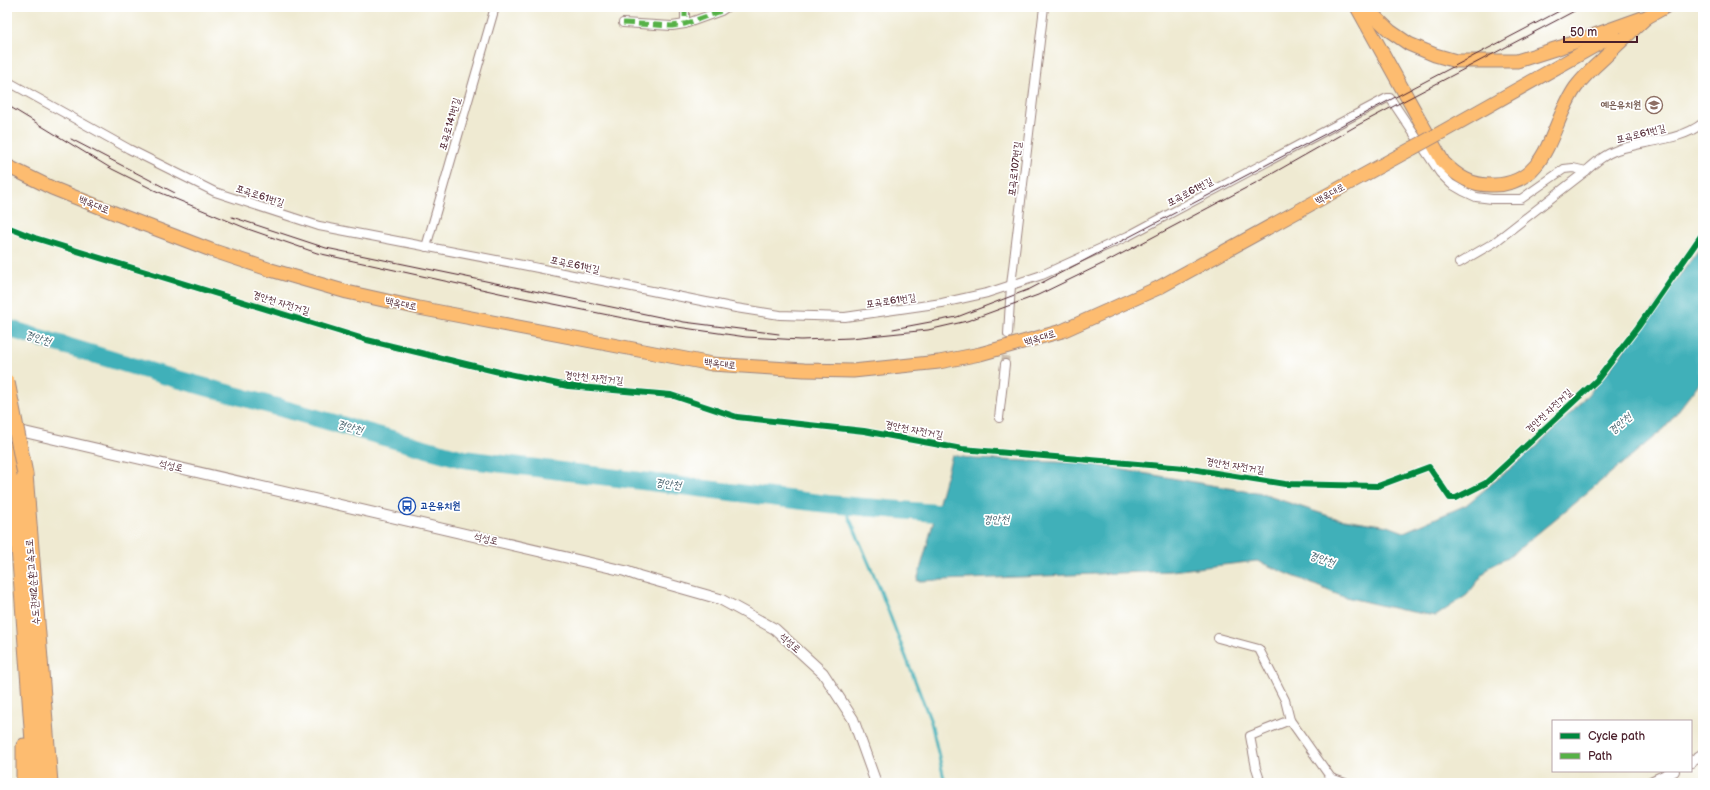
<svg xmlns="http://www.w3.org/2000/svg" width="1710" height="790" viewBox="0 0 1710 790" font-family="'Balsamiq Sans','Poor Story',sans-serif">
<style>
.water{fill:#3fb0b9;stroke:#446872}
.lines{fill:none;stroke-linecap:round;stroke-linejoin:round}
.stream{stroke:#3fb0b9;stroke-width:3}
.river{stroke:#3fb0b9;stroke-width:18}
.minor-tunnel{stroke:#cec1b1;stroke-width:8;stroke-dasharray:8 4;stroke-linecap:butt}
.minor-casing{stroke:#9c847e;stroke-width:10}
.tertiary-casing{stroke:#9c847e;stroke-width:12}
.primary-casing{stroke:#9c847e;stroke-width:15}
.motorway-casing{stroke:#9c847e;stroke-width:17}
.minor{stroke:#fff;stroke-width:8}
.tertiary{stroke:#fff;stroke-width:10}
.primary{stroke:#fdbc70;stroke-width:13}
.motorway{stroke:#fdbc70;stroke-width:15}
.tram{stroke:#4a1f2b;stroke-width:1}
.primary-bridge-casing{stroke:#9c847e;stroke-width:15;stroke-linecap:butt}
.motorway-bridge-casing{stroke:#9c847e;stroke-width:17;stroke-linecap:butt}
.primary-bridge{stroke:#fdbc70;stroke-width:13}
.motorway-bridge{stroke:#fdbc70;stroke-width:15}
.quiet{stroke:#57b146;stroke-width:5;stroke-dasharray:10 5;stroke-linecap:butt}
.cycleway-casing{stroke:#fff;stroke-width:8}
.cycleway{stroke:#00873e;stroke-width:6}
.labels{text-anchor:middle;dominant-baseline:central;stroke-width:3.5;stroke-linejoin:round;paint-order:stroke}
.education-label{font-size:10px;font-weight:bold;fill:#785e54;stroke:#fff;text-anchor:end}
.street-label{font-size:10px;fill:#4a1f2b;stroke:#fff}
.transit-label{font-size:10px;font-weight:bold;fill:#164399;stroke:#fff;text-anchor:start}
.water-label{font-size:11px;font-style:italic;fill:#45606b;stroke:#fff}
</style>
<rect width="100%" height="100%" fill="#fff"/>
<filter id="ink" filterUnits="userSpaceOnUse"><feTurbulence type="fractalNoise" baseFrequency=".025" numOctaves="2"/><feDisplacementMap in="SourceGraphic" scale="8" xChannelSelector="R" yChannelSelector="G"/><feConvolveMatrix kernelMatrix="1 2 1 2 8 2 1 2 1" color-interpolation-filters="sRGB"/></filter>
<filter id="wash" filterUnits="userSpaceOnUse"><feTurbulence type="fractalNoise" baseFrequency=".012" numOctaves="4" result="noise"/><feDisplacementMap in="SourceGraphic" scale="16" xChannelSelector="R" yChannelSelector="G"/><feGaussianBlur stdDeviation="0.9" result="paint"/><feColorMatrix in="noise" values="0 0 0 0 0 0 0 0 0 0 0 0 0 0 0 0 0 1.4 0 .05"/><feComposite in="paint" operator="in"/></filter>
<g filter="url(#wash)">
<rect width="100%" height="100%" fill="#efead2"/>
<polygon class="water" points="1703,244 1703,378 1665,428 1508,558 1490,566 1467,595 1436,616 1401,610 1341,596 1257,561 1171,571 917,581 952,455 974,459 1081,463 1160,476 1262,494 1332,517 1388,526 1404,532 1466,505 1536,447 1575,409 1607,373"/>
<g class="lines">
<polyline class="stream" points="844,505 879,587 931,722 945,783"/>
<polyline class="river" points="7,328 159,374 463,459 828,504 960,515"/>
</g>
</g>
<g filter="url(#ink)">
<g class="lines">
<polyline class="minor-tunnel" points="1005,364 1007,342"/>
<g class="minor-casing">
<g id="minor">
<polyline points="685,7 685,24"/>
<polyline points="623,23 672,26 685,24 721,11 727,7"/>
<path d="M 7,81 L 129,149 L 215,192 L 319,226 L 533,267 L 736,308 L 780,315 L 845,317 L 942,303 L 987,293 L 1042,275 L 1128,236 L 1387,98 L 1390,98 L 1440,173 L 1451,184 L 1463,191 L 1476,197 L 1492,199 L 1521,199 L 1564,169 L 1573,168 L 1586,171 C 1595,163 1605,154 1617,150 C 1645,140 1679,142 1703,123"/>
<polyline points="426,247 495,7"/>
<polyline points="1459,263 1495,242 1586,171"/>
<polyline points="1008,334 1011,285 1044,7"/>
<polyline points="999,418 1005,364"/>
<polyline points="1218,638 1259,649 1285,700 1290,720 1331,778"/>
<polyline points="1330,782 1331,778 1345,783"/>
<polyline points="1261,783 1256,768 1250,736 1290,720"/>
</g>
</g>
<g class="tertiary-casing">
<g id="tertiary">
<polyline points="7,428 625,571 639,576 720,599 775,629 823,673 853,719 876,783"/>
<polyline points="1691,762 1703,754"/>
<polyline points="1649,783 1674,771"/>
</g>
</g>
<g class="primary-casing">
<g id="primary">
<path d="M 1357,7 L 1443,162 C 1458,177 1472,186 1494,185 C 1550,184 1550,123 1576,87 C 1584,76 1594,67 1604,58 C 1618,44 1633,30 1648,16"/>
<polyline points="1365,7 1390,31 1409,44 1435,55 1456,61 1517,61 1561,47 1642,18"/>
<polyline points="1640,21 1665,7"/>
<polyline points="1442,132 1614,35"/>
<polyline points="7,166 52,188 122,216 211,250 271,270 347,292 419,308 712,364 804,370 853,371 939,362 980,354 1062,331 1158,288 1413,148"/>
</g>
</g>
<g class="motorway-casing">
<g id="motorway">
<polyline points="7,449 17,520 36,783"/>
<polyline points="25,474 50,783"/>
<polyline points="24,783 24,746"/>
</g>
</g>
<use href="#minor" class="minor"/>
<use href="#tertiary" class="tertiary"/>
<use href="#primary" class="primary"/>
<use href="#motorway" class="motorway"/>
<g class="tram">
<polyline points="7,105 112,169 154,190 248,229 317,253 504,294 643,322 746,337 801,340 851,338 928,330 967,321 1038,295 1104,263 1261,180 1358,125 1582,7"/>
<polyline points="71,139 175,193"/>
<polyline points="232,217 326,248 684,322 779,334"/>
<polyline points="893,329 957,317 1030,289 1567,7"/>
</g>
<g class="primary-bridge-casing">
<polyline id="primary-bridge" points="1413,148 1442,132"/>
</g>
<g class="motorway-bridge-casing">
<polyline id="motorway-bridge" points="7,382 25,474"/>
</g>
<use href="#primary-bridge" class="primary-bridge"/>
<use href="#motorway-bridge" class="motorway-bridge"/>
<g class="quiet">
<polyline points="685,7 685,24"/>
<polyline points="623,23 672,26 685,24 721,11"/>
</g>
<g class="cycleway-casing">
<polyline id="cycleway" points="7,227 35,238 367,340 499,372 568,386 671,395 737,417 864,431 962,449 1185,468 1285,484 1378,486 1429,467 1450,498 1456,498 1486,483 1597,380 1638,327 1703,233"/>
</g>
<use href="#cycleway" class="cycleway"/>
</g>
</g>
<defs>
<g id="school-ring" transform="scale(0.9)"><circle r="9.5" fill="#fff" stroke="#8d6e63" stroke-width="1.5"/><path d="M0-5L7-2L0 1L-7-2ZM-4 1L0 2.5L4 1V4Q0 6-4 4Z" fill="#8d6e63"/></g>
<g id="bus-ring" transform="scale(0.9)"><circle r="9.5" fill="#fff" stroke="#1a4fb4" stroke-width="1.5"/><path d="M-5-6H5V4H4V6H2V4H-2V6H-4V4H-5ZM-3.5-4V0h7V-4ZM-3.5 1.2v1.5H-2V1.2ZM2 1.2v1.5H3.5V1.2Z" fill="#1a4fb4"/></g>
</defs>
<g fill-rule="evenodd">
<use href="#school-ring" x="1654" y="105"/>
<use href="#bus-ring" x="407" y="506"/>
</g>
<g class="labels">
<g class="education-label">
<text x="1641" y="105">예은유치원</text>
</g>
<g class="street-label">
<text transform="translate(450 124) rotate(-74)">포곡로141번길</text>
<text transform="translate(1641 134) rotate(-14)">포곡로61번길</text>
<text transform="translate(1015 169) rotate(-83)">포곡로107번길</text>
<text transform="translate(1190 192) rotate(-28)">포곡로61번길</text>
<text transform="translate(1330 194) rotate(-29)">백옥대로</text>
<text transform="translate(260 196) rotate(18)">포곡로61번길</text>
<text transform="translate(94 205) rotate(22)">백옥대로</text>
<text transform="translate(575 265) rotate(12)">포곡로61번길</text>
<text transform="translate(891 301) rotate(-8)">포곡로61번길</text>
<text transform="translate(281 303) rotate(17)">경안천 자전거길</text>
<text transform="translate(401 304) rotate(12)">백옥대로</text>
<text transform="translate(1040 338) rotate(-17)">백옥대로</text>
<text transform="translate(720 364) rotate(7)">백옥대로</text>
<text transform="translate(594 378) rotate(6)">경안천 자전거길</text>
<text transform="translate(1549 411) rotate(-43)">경안천 자전거길</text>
<text transform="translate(914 430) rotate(11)">경안천 자전거길</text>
<text transform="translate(171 466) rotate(13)">석성로</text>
<text transform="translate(1235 466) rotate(9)">경안천 자전거길</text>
<text transform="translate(486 539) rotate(13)">석성로</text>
<text transform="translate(33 582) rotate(-95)">수도권제2순환고속도로</text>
<text transform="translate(790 643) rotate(42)">석성로</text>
</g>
<g class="transit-label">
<text x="420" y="506">고은유치원</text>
</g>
<g class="water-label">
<text transform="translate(38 338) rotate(17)">경안천</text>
<text transform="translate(1620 424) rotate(-41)">경안천</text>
<text transform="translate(350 427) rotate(16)">경안천</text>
<text transform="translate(668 484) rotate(7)">경안천</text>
<text x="996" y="519">경안천</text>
<text transform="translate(1322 559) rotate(19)">경안천</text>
</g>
</g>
<rect width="1710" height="790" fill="none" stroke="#fff" stroke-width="24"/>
<rect x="1552" y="720" width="140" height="52" fill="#ffffff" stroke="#b7a5aa"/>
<rect x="1560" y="733" width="20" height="6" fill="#00873e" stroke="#b7a5aa"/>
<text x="1588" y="740" font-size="12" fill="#4a1f2b">Cycle path</text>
<rect x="1560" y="753" width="20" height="6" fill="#57b146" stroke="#b7a5aa"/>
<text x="1588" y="760" font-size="12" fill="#4a1f2b">Path</text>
<path d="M1564 36v6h73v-6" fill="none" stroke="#4a1f2b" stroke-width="2"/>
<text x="1570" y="36" font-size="12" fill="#4a1f2b" stroke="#ffffff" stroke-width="3" paint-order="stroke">50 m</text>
</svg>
